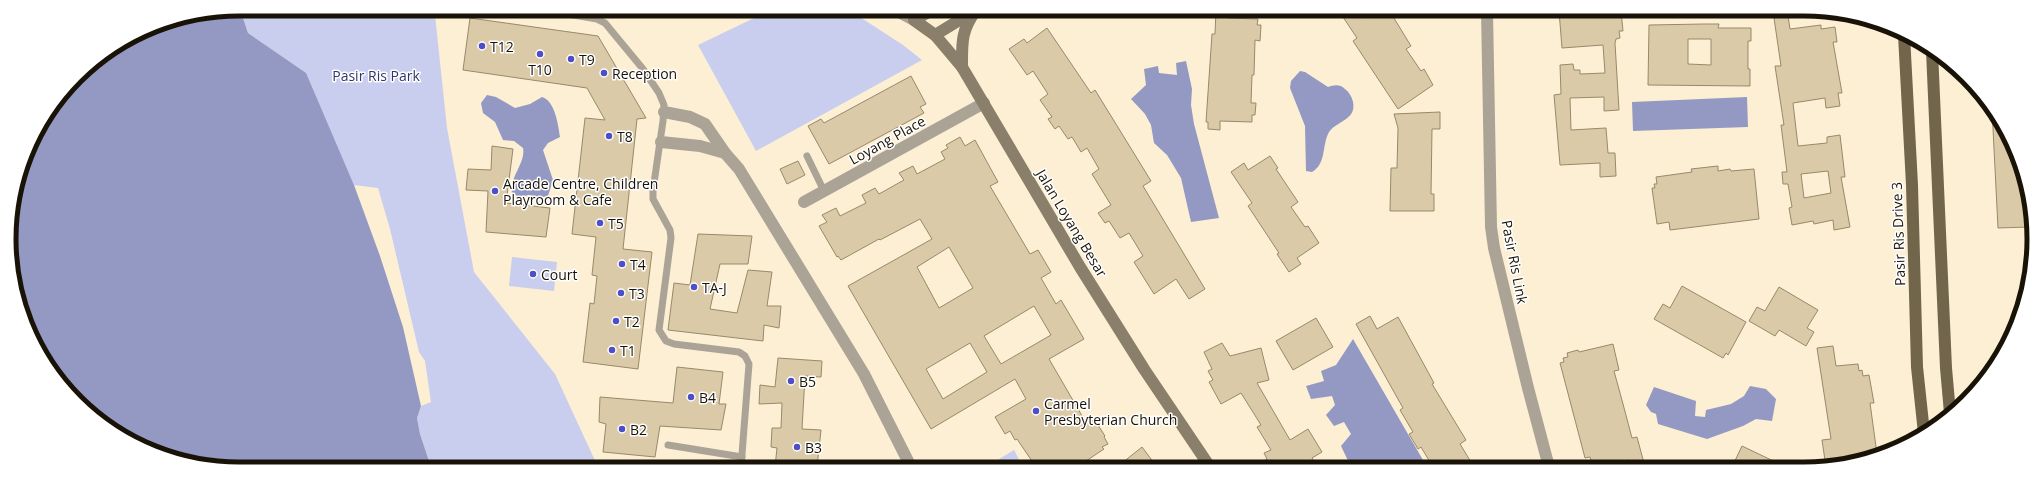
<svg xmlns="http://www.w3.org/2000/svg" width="2043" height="478" viewBox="0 0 2043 478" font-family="'Open Sans',sans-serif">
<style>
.green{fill:#c9ceef}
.water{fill:#9399c2}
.building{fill:#dacaa8;stroke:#978969;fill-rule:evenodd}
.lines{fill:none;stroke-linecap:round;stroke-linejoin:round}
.lane{stroke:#aba496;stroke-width:7}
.street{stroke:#aba496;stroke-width:12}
.secondary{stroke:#897f6a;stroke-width:12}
.primary{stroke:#71654b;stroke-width:12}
.poi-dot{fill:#4e4ec5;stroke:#fff;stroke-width:1.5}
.labels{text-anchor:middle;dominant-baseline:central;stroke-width:3;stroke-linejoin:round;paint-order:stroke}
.poi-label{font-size:14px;fill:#191307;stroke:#fff;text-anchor:start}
.park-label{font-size:14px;fill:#31356a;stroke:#fff}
.street-label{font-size:14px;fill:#191307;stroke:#fff}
.rim{fill:none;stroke:#191307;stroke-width:5}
</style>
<rect width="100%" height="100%" fill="#fdefd4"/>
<g class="green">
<polygon points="240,9 430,9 435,15 447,128 474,272 555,374 598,467 466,467 462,465 431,467 420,434 417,418 421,406 431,402 425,361 419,352 390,229 378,188 354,185 305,73 248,33"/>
<polygon points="771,10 849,10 903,45 922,60 756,151 698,45"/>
<polygon points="512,257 557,262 554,291 509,286"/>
<polygon points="1014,450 1023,467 986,467"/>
</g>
<g class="water">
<polygon points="240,9 248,33 306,73 354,185 380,256 403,327 421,406 417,418 420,434 431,467 209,467 124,438 57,379 21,313 10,224 33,137 87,66 151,26"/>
<polygon points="1186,61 1192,89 1191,105 1194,124 1219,218 1191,222 1181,178 1167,155 1154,143 1151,125 1145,114 1131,99 1146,85 1144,69 1158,66 1159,73 1177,75 1176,63"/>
<path d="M 1300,71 L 1305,72 L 1328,87 C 1334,85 1340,84 1345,89 C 1349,92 1352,97 1353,102 C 1357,121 1334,121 1328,134 C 1322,147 1326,164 1312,172 L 1306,171 L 1305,126 L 1290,88 L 1291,81 Z"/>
<path d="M 487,95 L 496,97 L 515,108 L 530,104 L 542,97 C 555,101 558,124 560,137 L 548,143 L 543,150 L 553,180 L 548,196 L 539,198 L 529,195 L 519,197 L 512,193 C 509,177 526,163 523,148 L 514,141 L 503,140 L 495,122 L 483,113 L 481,103 Z"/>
<polygon points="1747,97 1748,127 1633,131 1632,102"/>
<polygon points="1353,339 1427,467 1351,467 1341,446 1351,434 1344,422 1334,426 1326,415 1335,405 1332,396 1311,399 1306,386 1324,381 1321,371 1336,365"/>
<polygon points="1750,386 1766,389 1776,399 1772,421 1756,419 1743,426 1707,439 1658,424 1656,414 1651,412 1646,405 1654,387 1696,401 1695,416 1705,417 1706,410 1731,404 1744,396"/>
</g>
<g class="building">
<polygon points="1216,10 1228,10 1228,18 1258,19 1257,25 1261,25 1260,41 1255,40 1254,75 1252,75 1251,103 1256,103 1255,115 1252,115 1252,122 1220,121 1220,130 1208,129 1208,122 1206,122 1212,34 1215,34"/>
<polygon points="1353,10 1358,10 1363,18 1375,10 1389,10 1411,46 1406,49 1421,71 1424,69 1433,85 1398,109 1353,41 1357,38 1343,17"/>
<polygon points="1559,11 1577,11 1577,13 1621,11 1623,31 1619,31 1620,38 1616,39 1615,43 1619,110 1604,111 1604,97 1570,98 1571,130 1606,128 1608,153 1615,153 1616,176 1600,177 1600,163 1560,165 1554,95 1561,94 1560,65 1573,64 1574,70 1580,70 1580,74 1605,73 1603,45 1562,48"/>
<path d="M 1788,16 L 1790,29 L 1821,25 L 1821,29 L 1835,27 L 1837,42 L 1833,42 L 1842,93 L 1838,93 L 1840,106 L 1826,108 L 1825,98 L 1793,103 L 1798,146 L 1827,143 L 1827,137 L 1840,135 L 1845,177 L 1841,177 L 1850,227 L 1834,230 L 1833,220 L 1814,224 L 1813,221 L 1792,225 L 1789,208 L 1792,207 L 1788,184 L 1783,184 L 1782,172 L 1787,172 L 1781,125 L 1784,125 L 1775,66 L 1781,66 L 1774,18 ZM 1828,171 L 1831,193 L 1804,198 L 1801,174 Z"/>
<polygon points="470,18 598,36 646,118 637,119 623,249 652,252 638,369 583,362 590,303 594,304 597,276 592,275 596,237 572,234 585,118 605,120 587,88 463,70"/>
<path d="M 1704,24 L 1719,24 L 1718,28 L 1751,28 L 1751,41 L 1748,41 L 1748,69 L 1750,69 L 1750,86 L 1648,85 L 1649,25 ZM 1688,39 L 1711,39 L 1711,65 L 1688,64 Z"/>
<polygon points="1047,28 1091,93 1095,90 1151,181 1143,186 1205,289 1189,299 1176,279 1154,294 1134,262 1143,256 1129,233 1120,238 1109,221 1105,223 1098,213 1111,205 1092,174 1099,169 1087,148 1081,152 1072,137 1068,139 1059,126 1055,129 1048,119 1052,117 1040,100 1048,94 1033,71 1027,75 1009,49 1024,39 1027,43"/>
<polygon points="911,76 926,104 920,107 924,113 829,164 808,126 821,119 824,123"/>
<polygon points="1992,109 2025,177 2029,227 1998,228"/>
<polygon points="1440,112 1440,129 1432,129 1431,194 1434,194 1434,211 1390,211 1391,168 1397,168 1398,128 1394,114"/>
<path d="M 960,137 L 965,146 L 975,140 L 998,182 L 990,186 L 1030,254 L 1038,250 L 1051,272 L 1041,278 L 1056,304 L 1061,300 L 1084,339 L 1049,359 L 1085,421 L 1090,417 L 1094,423 L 1096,422 L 1105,436 L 1104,437 L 1108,444 L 1102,447 L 1104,449 L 1077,467 L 1036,467 L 1017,439 L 1015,440 L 1010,431 L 1005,434 L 995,417 L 1026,399 L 1015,379 L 931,429 L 848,286 L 932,239 L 920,219 L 880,240 L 879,239 L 841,260 L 838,256 L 837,257 L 819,226 L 827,222 L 822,215 L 836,208 L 840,216 L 866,203 L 862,195 L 875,188 L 879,194 L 904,180 L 899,173 L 913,166 L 917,174 L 945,159 L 941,152 L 948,148 L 946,145 ZM 949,247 L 973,288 L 939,308 L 917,267 ZM 1034,306 L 1051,335 L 1001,364 L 984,336 ZM 970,343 L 987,372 L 943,399 L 926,369 Z"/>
<polygon points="492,146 513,149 506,203 550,208 546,237 486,232 488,191 466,190 468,169 491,170"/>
<polygon points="1270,156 1278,168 1276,169 1298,202 1291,207 1305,227 1308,226 1319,243 1297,258 1301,264 1289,272 1277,254 1279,253 1248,206 1252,203 1231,172 1244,163 1248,170"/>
<polygon points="798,161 805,175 787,184 780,169"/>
<polygon points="1718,166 1718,171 1730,169 1731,171 1754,169 1759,219 1670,230 1669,222 1657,224 1652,188 1655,188 1654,184 1657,184 1656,177 1692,172 1691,169"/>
<polygon points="698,234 752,236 748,264 720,264 710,309 737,313 748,270 772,272 767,306 781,306 779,328 764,325 763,341 668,330 674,283 690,285"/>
<polygon points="1682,286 1746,322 1728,355 1726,353 1723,358 1654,319 1663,304 1670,308"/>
<polygon points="1779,287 1818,310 1807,328 1814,332 1806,346 1779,330 1775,336 1749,321 1757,307 1765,311"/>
<polygon points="1370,316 1377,329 1398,317 1434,383 1432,384 1466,440 1460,444 1474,467 1433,467 1421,447 1418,449 1409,434 1413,432 1400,410 1403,408 1356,324"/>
<polygon points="1316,318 1333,347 1293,370 1276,341"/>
<polygon points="1222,343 1230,356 1261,348 1269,380 1257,383 1290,440 1308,429 1322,452 1312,458 1317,467 1254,467 1267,459 1264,453 1271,450 1257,427 1261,425 1241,393 1221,404 1209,382 1213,380 1208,371 1212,369 1204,352"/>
<polygon points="1613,344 1619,370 1614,371 1623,404 1632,438 1637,437 1645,467 1631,467 1629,460 1604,467 1593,467 1590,457 1585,458 1560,363 1564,362 1563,358 1568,357 1567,353 1578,350 1579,352"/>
<polygon points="1833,346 1836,366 1858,364 1859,371 1862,370 1863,376 1869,375 1874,403 1870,403 1877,454 1834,467 1826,467 1822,440 1831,439 1817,348"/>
<polygon points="778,358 822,361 821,377 805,376 802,429 821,430 817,467 775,467 777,448 771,447 772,428 781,428 782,403 759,404 760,385 775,387"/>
<polygon points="677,367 723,372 719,404 726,404 721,430 660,426 655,457 603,452 606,424 599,422 600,397 673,403"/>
<polygon points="1742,446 1786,467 1732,467"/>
<polygon points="1142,447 1157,467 1117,467"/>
</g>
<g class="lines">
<g class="lane">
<polyline points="538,9 597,19 605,23 643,69 659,93 664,105 663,121 653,190 653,199 670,230 671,238 659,330 666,341 674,344 739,352 745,356 749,364 741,467"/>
<polyline points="807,156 824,191"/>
<polyline points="668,445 742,457"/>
</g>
<g class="street">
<polyline points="895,10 914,20"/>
<polyline points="1487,11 1491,227 1494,248 1528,388 1549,467"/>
<polyline points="664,112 690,117 705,124 725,153 739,169 864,374 911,467"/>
<polyline points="661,142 700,146 725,153"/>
<polyline points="804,202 984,103"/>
</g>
<g class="secondary">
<polyline points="932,10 914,20 935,35 962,67 1080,267 1144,369 1210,467"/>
<polyline points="935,35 971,13"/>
<path d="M 962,67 C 962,42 961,31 976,10"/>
</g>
<g class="primary">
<polyline points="1904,35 1912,185 1917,367 1924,433"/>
<polyline points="1932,51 1946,368 1950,413"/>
</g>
</g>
<g class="poi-dot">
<circle cx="482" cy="46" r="4"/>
<circle cx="540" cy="54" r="4"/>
<circle cx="571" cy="59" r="4"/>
<circle cx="604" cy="73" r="4"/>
<circle cx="609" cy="136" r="4"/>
<circle cx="495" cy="191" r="4"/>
<circle cx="600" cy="223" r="4"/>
<circle cx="622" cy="264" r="4"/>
<circle cx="533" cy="274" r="4"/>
<circle cx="694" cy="287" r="4"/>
<circle cx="621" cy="293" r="4"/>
<circle cx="616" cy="321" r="4"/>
<circle cx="612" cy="350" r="4"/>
<circle cx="791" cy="381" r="4"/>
<circle cx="691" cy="397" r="4"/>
<circle cx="1036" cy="411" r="4"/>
<circle cx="622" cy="429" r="4"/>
<circle cx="797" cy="447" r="4"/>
</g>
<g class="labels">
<g class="poi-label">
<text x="490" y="46">T12</text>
<text x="579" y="59">T9</text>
<text x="540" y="69" text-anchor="middle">T10</text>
<text x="612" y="73">Reception</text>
<text x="617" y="136">T8</text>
<text x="503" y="183">Arcade Centre, Children<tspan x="503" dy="16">Playroom &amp; Cafe</tspan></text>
<text x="608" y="223">T5</text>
<text x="630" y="264">T4</text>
<text x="541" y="274">Court</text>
<text x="702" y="287">TA-J</text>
<text x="629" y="293">T3</text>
<text x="624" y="321">T2</text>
<text x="620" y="350">T1</text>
<text x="799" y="381">B5</text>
<text x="699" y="397">B4</text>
<text x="1044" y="403">Carmel<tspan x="1044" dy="16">Presbyterian Church</tspan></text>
<text x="630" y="429">B2</text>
<text x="805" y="447">B3</text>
</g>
<g class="park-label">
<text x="376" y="75">Pasir Ris Park</text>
</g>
<g class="street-label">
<text transform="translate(887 140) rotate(-29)">Loyang Place</text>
<text transform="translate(1072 223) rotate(59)">Jalan Loyang Besar</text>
<text transform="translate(1898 234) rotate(-92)">Pasir Ris Drive 3</text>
<text transform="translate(1515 262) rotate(79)">Pasir Ris Link</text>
</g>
</g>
<path d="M0 0H2043V478H0ZM239 16H1804A223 223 0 0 1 2027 239V239A223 223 0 0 1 1804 462H239A223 223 0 0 1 16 239V239A223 223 0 0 1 239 16Z" fill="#fff" fill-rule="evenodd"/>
<path class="rim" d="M239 16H1804A223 223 0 0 1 2027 239V239A223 223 0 0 1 1804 462H239A223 223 0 0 1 16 239V239A223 223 0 0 1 239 16Z"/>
</svg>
